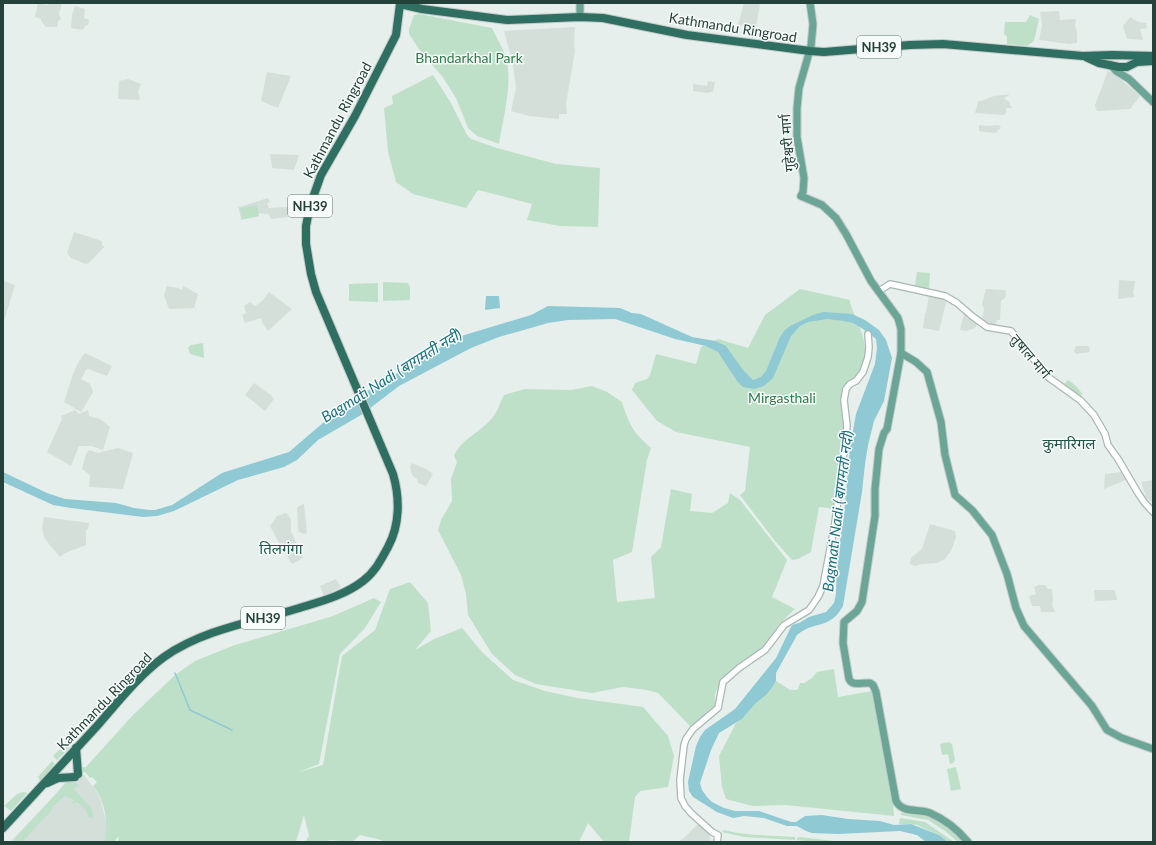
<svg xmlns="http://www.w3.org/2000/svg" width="1156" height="845" viewBox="0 0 1156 845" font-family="Lato,'Noto Sans Devanagari',sans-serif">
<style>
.built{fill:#d4dfda}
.green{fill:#bfe0c8}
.water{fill:#8ec9d4}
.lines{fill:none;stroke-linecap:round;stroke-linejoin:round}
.stream{stroke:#8ec9d4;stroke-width:1.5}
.minor-casing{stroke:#a8b8b2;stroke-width:8}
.major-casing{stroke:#c2cac8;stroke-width:9}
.highway-casing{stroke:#c2cac8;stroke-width:10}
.minor{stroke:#fff;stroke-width:5.5}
.major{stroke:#6aa596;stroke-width:7}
.highway{stroke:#2f6f62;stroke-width:8}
.labels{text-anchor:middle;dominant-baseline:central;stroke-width:3;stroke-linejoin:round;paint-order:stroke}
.shield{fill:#f7fbf9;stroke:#637a73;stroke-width:1}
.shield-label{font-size:13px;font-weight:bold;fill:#24423a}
.street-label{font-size:14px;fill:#24423a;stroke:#f7fbf9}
.park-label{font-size:14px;fill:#2d7a4b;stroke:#f7fbf9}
.water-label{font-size:15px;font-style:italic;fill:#1c6f80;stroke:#f7fbf9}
.neighbourhood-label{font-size:15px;fill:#1f5548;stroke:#f7fbf9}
</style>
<rect width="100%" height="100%" fill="#e6efeb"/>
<g class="built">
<polygon points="38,3 48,5 49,3 62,3 59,14 61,19 58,21 57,27 46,27 41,21 41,19 35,17"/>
<polygon points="744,3 777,3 760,4 756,27 738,25"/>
<polygon points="75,6 85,9 84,18 89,20 88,25 85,26 83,30 71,28 72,15"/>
<polygon points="1059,11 1060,20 1076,19 1075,25 1077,32 1077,43 1069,44 1039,40 1042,26 1040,12"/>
<polygon points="1130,17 1138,22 1146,23 1147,28 1140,29 1143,40 1130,39 1127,39 1123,26"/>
<polygon points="575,27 574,44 575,51 566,104 567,114 559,114 559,119 529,116 511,111 516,88 513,64 504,31"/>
<polygon points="1108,71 1119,78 1140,96 1130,109 1097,111 1095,105"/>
<polygon points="267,72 291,76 278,108 261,101"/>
<polygon points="128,79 141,84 138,91 140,98 139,100 118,99 119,81"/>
<polygon points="708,81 715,82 713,92 709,92 708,93 693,91 693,84 707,86"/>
<polygon points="1010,94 1004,98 1009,102 1012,108 1006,108 1006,113 1003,115 975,113 978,102 994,96"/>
<polygon points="979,125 987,126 999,125 1001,128 997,131 997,133 984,132 979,131"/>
<polygon points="270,154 299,155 294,170 272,168"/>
<polygon points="268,198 270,202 267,203 269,208 288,207 288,217 271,219 268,214 256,213 257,217 241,220 238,205 239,207"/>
<polygon points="74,232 102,241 102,246 105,246 89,263 86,264 71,258 67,253"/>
<polygon points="1119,280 1135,281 1133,294 1135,297 1118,299"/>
<polygon points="3,281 15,285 4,321 3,320"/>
<polygon points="167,286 178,288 182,290 183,286 198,294 194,308 169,309 164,295"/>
<polygon points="986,289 1005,290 1006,291 1005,298 1001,301 1000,320 997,320 995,326 987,325 982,320 984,309 982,304"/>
<polygon points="269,292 292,309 268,331 263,324 261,318 245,323 242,315 246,313 244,306 250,302 255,306 262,301"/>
<polygon points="929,295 947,299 939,331 923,328 925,313 927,313 926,313"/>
<polygon points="964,314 978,323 975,328 967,331 960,330"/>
<polygon points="1076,346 1089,346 1090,352 1076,354 1074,351"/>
<polygon points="85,353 112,366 107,376 88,369 86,370 81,379 90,384 93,392 81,412 64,402 72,377 78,363"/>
<polygon points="254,383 272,396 272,397 274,399 265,411 245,395"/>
<polygon points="75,410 79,414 88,410 89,416 100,419 110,427 103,450 91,446 79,446 71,466 47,452 62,419 61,416"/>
<polygon points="118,448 133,453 123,489 89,487 90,475 82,469 86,454 89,450 98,453"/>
<polygon points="412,463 426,469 433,474 426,486 418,483 417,479 412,475 410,467"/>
<polygon points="1121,472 1126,480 1104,489 1105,474"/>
<polygon points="1153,480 1153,503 1146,497 1141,482"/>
<polygon points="304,504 307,533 304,534 299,532 298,528 297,508 299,506"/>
<polygon points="286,513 289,516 291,520 291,531 303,558 292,564 279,543 270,526 277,516"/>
<polygon points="44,517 89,523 88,529 86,530 86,545 65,553 60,557 49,544 44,537 42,527"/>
<polygon points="930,524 955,531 956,537 951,551 945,559 937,563 922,564 915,566 910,564 911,558 922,549"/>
<polygon points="336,579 341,587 324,596 320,586"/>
<polygon points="1039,585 1045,585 1048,589 1052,589 1053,599 1052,605 1055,612 1041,612 1040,606 1032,606 1029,596 1036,594 1034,587"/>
<polygon points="1094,590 1115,590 1117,600 1095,601"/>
<polygon points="78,768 95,789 101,801 107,825 106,842 10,842 53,797"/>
<polygon points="698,824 705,828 709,834 711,842 677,842 683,839"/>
</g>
<g class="green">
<path d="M 419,14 L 492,28 C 496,37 502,46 505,55 C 514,79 503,119 499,144 L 477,136 L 468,128 L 456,98 L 442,76 L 421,52 L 409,34 L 409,29 L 414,15 Z"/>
<polygon points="1030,15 1039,19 1034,41 1027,46 1007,44 1007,37 1004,34 1005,22 1026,22"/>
<polygon points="433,75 451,103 467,135 471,139 497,148 556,164 600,168 598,227 560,226 527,220 532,204 478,190 466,208 413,194 396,182 388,152 384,108 393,104 392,96"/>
<polygon points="257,205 259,216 242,219 240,208"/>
<polygon points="917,272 930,273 929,290 915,287"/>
<polygon points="383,282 408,283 410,287 410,300 383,301"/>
<polygon points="377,283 378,284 378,302 349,301 349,284"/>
<path d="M 800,289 L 850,300 L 850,303 C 857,323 873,349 861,370 C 857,377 850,383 844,388 L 845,427 L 834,509 L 819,507 L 811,552 L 798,559 L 792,560 L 775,541 L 740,495 L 745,491 L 750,447 L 676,432 L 657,421 L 632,390 L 635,383 L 647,379 L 650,375 L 656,354 L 696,364 L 701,347 L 718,339 L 748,348 L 765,315 Z"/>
<polygon points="203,343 204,358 190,354 188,348 191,345"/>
<path d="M 1068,380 C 1074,384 1079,388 1082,394 L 1081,397 L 1062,386 Z"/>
<path d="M 592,386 L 607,392 L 622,402 C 629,424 633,433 651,448 L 647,460 L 632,552 L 613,560 L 617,602 L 655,598 L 651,557 L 661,547 L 671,489 L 692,494 L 690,511 L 712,513 L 728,503 L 730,493 L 740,500 L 787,560 L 772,597 L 795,609 L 779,624 L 764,648 L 740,663 L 721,681 L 715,694 L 715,707 L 691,727 L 658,693 L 647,690 L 623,687 L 592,693 L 536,684 L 515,675 L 492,654 L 468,615 L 466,594 L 461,575 L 438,530 L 441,520 L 452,501 L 451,479 L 457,462 L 454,456 C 461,439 481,432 492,418 C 498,412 500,402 504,395 L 525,389 L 571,390 Z"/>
<path d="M 410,582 L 428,603 L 431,631 L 415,650 L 434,639 L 462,628 L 482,652 L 513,680 L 545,691 L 577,698 L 643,707 L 668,736 L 674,756 L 668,787 L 640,791 L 635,797 L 629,842 L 604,842 L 588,823 L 579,842 L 383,842 L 381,840 L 360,835 L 352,842 L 329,840 L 328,842 L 305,842 L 309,836 L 304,815 L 296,842 L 118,842 L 119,836 L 116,839 L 115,842 L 105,842 C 108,823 106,802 93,786 L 97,782 L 92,777 L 90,778 L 85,772 L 82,773 L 78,768 L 86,767 L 132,716 L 175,675 L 195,661 L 232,646 L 333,616 L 374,598 L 381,602 L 365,628 L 340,654 L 319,764 L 299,772 L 323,765 L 342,656 L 375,630 L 390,589 Z"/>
<polygon points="146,656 151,663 116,699 114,694 115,691 140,665"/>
<polygon points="834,669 838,697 872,691 893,803 894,816 785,805 752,806 726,799 722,787 719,756 736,723 742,719 755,704 766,695 776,681 790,690 796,690 798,689 800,683 804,683 812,678 817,672"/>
<polygon points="99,708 102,710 102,711 82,731 80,730 95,711"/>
<polygon points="949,742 952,744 955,760 953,763 950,764 948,754 942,755 940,744"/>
<polygon points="66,743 70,747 57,760 53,756"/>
<polygon points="52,761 55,764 40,781 38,777"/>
<polygon points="956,767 961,789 951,791 947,769"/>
<polygon points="71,781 79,785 74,789 92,809 93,813 93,818 88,817 86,810 77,802 72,804 72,803 74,800 65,796 52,807 52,810 22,842 12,842 67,782"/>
<polygon points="24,792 27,793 11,811 4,806 17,794"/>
<path d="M 901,813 C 931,814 944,822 965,842 L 958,842 L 945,831 L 928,820 L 901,815 Z"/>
<polygon points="900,818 925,822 954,842 948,842 939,835 917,825 911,824 899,824"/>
<path d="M 724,830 C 747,836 771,835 795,837 L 795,840 L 744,837 L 722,832 Z"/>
<polygon points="800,837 842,842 812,842 797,840 797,838"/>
</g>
<g class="water">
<polygon points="486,296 499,296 500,308 485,310"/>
<path d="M 548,306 L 620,308 L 632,313 L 641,314 L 692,337 L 715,341 L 726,346 L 743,370 L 753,380 L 761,377 L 766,371 L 780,337 L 784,331 L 790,326 L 813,315 L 823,312 L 852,314 L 865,320 L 879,330 L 886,340 L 892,358 L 884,401 L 874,421 L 868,445 L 865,464 L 862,492 L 843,606 C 830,630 815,620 797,635 L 776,673 L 776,681 L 771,689 L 766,695 L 755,704 L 742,719 L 719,733 L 711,750 L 700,783 L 702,790 L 707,797 L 712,802 L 724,808 L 735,811 L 759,811 L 791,822 L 796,822 L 805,816 L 822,815 L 848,819 L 880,821 L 894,825 L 911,824 L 939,835 L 948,842 L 926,842 L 917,835 L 900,831 L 838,834 L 812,833 L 806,831 L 797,826 L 787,826 L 764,818 L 744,816 L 733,818 L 717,812 L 693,797 L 689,791 L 688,782 L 696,746 L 700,737 L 705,730 L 735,709 L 776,658 L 792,625 L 799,623 L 809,617 L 826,612 L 834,603 L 836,594 L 837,560 L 844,515 L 850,448 L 856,414 L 875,364 L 877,348 L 876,339 L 863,329 L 853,323 L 844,321 L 827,319 L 808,322 L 800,326 L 791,336 L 773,378 L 764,386 L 754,389 L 743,387 L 737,381 L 718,352 L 706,346 L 675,339 L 615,319 L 568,320 L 548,323 L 499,337 L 471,348 L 399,386 L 361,415 L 318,440 L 297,460 L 284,467 L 238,480 L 174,511 L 157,516 L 143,517 L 71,508 L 53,505 L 3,482 L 3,472 L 47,493 L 65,499 L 116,503 L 134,508 L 149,510 L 155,510 L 172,505 L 222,473 L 289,452 L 331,416 L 352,400 L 458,337 L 531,315 Z"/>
</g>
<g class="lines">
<polyline class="stream" points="175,673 190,710 232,730"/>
<g class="minor-casing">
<g id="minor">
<polyline points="879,291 890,284 945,296 957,303 972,316 987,327 1011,331 1048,377 1080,400 1094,415 1105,434 1108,445 1118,459 1138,493 1144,502 1153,512"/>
<polyline points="717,842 718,835 712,832 691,813 685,806 681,798 680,780 684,745 686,739 693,729 718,708 723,682 739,668 765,650 784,625 809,610 818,597 823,586 835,523 845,443 847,426 844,400 846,389 850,384 856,381 863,372 868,357 869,347 868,334"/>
</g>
</g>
<g class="major-casing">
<g id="major">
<polyline points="580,3 580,17"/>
<polyline points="1111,65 1116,71 1129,79 1153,102"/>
<path d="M 801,196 L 822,205 L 836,218 L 846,234 L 871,281 L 898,318 L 901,329 L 901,353 L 887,429 L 884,433 L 879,449 L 875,489 L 875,516 L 862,602 L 857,611 L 844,622 L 843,643 L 849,679 C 853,687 862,682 870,683 L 873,685 L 876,692 L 896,801 C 903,814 918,808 930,813 C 944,819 958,830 968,842"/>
<polyline points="801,196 803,192 804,178 797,137 797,108 799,88 811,46 813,24 810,3"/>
<polyline points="901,353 916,362 927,372 941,422 945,455 955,495 972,510 992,535 1007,574 1016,608 1024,626 1092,706 1107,730 1122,738 1153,749"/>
</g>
</g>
<g class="highway-casing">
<g id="highway">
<polyline points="1086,57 1099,63 1119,67 1127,67 1137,62 1153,61"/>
<polyline points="76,748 78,774"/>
<polyline points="47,783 58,778 75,777"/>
<path d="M 3,828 C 34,794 66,760 97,726 C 118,702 138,676 164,657 C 205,628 259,621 306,606 C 326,600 346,594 363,581 C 375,572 381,560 388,547 C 400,525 400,498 393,474 L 316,292 L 311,274 L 306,244 L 306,226 L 310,206 L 321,175 L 355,116 L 396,35 L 400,4 L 422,9 L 507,20 L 580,17 L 603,18 L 687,35 L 810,51 L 824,52 L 910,45 L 943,44 L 1083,56 L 1112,55 L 1153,56"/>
</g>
</g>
<use href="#minor" class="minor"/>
<use href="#major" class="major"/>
<use href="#highway" class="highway"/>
</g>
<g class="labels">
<g class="shield">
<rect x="857" y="36" width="44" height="22" rx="3"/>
<rect x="288" y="195" width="44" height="22" rx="3"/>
<rect x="241" y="607" width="44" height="22" rx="3"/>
</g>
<g class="shield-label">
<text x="879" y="47">NH39</text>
<text x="310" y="206">NH39</text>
<text x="263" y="618">NH39</text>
</g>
<g class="street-label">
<text transform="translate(733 27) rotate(9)">Kathmandu Ringroad</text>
<text transform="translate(337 120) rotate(-62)">Kathmandu Ringroad</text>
<text transform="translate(787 143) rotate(-95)">गुहेश्वरी मार्ग</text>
<text transform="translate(1031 356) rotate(50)">तुषाल मार्ग</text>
<text transform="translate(104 701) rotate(-46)">Kathmandu Ringroad</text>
</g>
<g class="park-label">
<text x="469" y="57">Bhandarkhal Park</text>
<text x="782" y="397">Mirgasthali</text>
</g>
<g class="water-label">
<text transform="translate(391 375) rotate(-32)">Bagmati Nadi (बागमती नदी)</text>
<text transform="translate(837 511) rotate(-83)">Bagmati Nadi (बागमती नदी)</text>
</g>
<g class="neighbourhood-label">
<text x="1069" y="443">कुमारिगल</text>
<text x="281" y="548">तिलगंगा</text>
</g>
</g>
<rect width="1156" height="845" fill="none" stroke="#24423a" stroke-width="8"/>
</svg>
